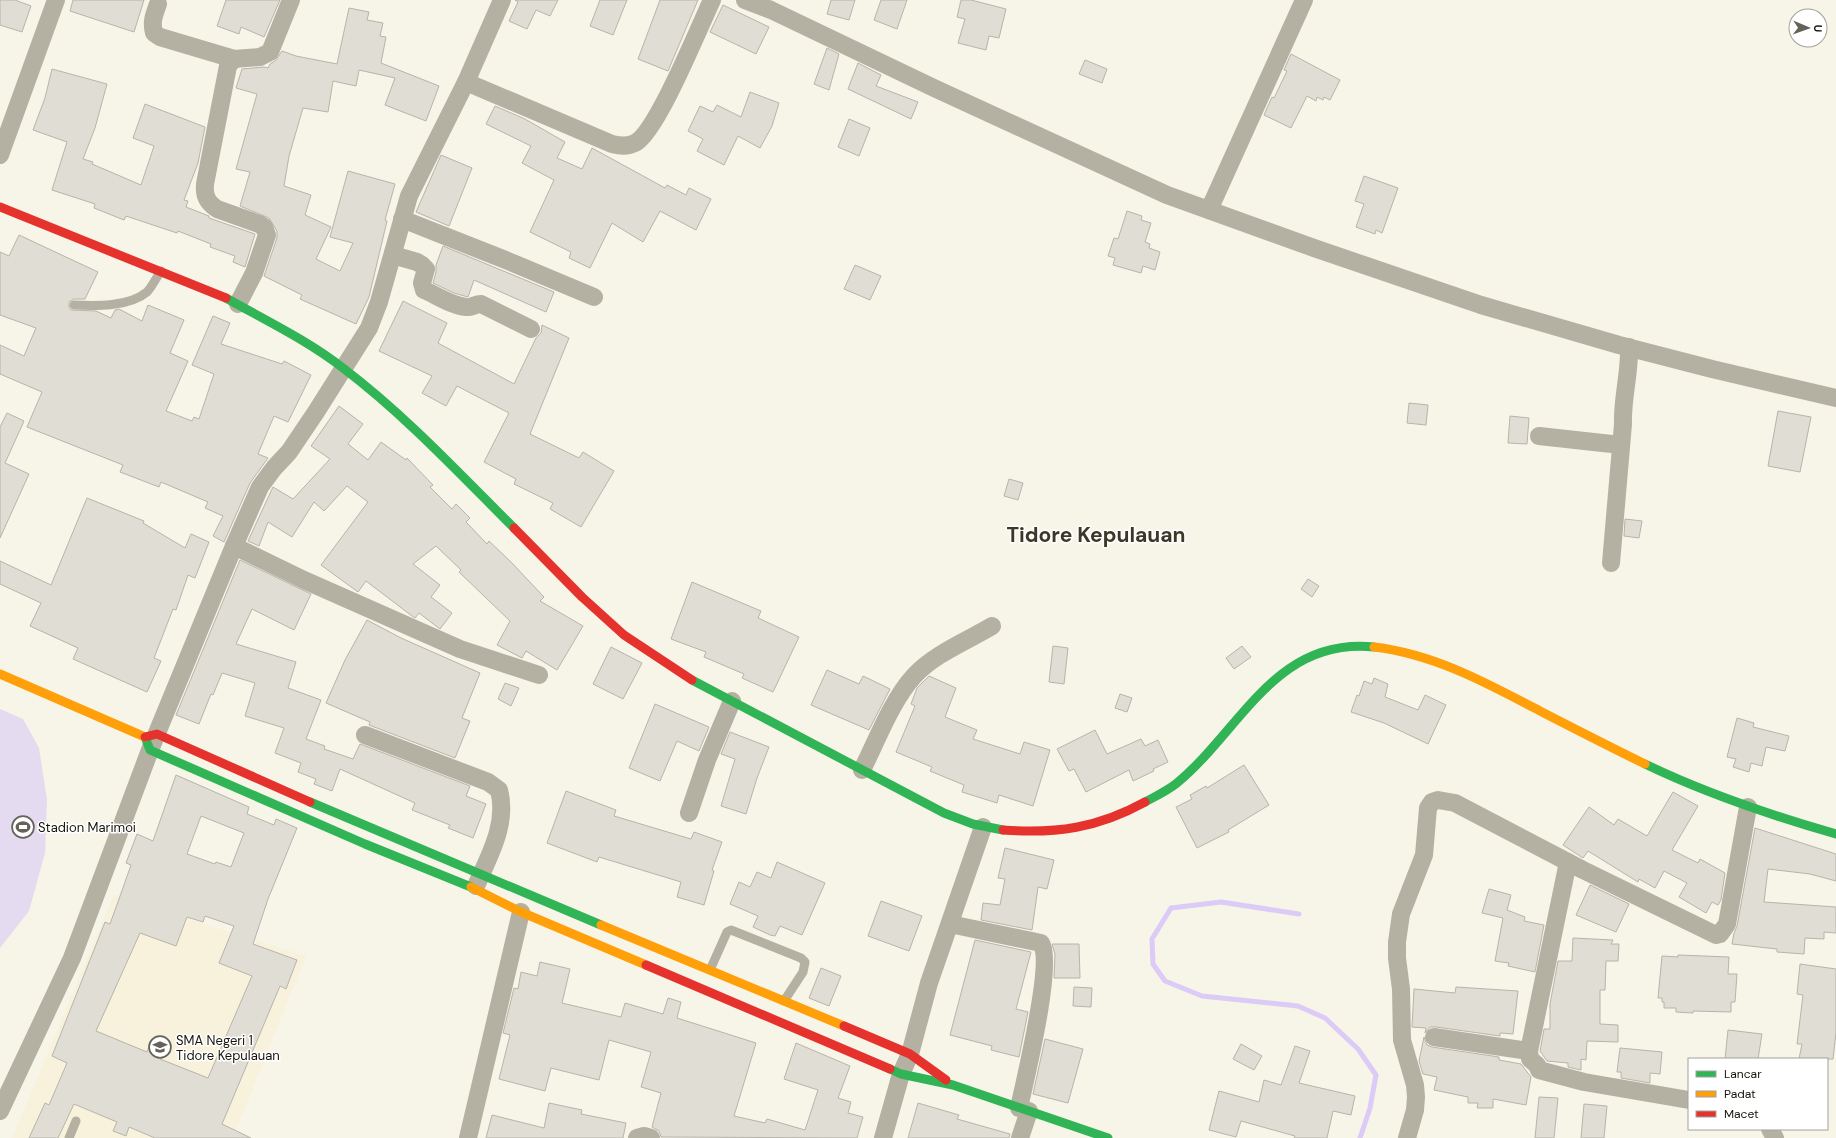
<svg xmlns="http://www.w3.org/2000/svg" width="1836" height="1138" viewBox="0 0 1836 1138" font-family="'DM Sans',sans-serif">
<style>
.built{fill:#f8f2dc}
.green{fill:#e5dbf0}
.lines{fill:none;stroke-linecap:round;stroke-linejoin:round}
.stream{stroke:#dccaf7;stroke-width:5}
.building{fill:#e0ddd4;stroke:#b6b4ab;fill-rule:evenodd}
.lane{stroke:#b4b1a3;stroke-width:9}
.street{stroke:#b4b1a3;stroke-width:18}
.fast{stroke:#30b455;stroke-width:9}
.slow{stroke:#ff9f0a;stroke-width:9}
.jam{stroke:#e5322d;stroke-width:9}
.labels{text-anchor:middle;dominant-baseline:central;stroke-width:3;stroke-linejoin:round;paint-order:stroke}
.poi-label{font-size:13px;fill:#16140d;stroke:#fff;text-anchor:start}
.town-label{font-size:21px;font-weight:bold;fill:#3c3726;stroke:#fff}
</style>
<rect width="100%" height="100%" fill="#f7f4e8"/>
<polygon class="built" points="114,895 306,956 233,1138 12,1138"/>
<polygon class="green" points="0,709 23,719 39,748 47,800 45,853 29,911 0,948"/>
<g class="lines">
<polyline class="stream" points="1299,914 1221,902 1171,908 1152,939 1153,964 1165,981 1202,996 1298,1006 1325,1018 1358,1049 1376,1075 1370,1108 1360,1138"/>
</g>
<g class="building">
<polygon points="0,0 15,0 31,6 22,32 0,25"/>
<polygon points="73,0 144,0 134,32 70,11"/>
<polygon points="226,0 280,0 264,37 241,27 239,34 217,26"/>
<polygon points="515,0 558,0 550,16 536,10 527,29 509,21 518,2"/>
<polygon points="600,0 627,0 613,35 590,26"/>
<polygon points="660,0 698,0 668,71 638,59"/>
<polygon points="831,0 855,0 849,20 827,14"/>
<polygon points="881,0 907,0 897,29 874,20"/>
<polygon points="961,0 971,0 1006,9 999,38 989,36 986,50 958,43 965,19 957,17"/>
<polygon points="723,5 769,27 756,54 710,32"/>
<polygon points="349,8 369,12 367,20 383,23 380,36 386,37 381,63 439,86 426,121 385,105 395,78 359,70 356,86 333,81 328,112 303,108 289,156 284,186 311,195 305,215 331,227 316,259 340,271 353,243 330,237 348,171 395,184 385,220 387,221 369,297 356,324 300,299 302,295 264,276 277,238 277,231 269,218 240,206 250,172 236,169 257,94 236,88 242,69 264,67 268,68 270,64 275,61 282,51 296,56 337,64"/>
<polygon points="827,48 839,54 829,90 814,84"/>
<polygon points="1291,54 1340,80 1330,100 1324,97 1323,100 1317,97 1316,101 1307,96 1291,128 1264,115 1272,97 1274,98 1287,71 1284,70"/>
<polygon points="1085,60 1107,69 1102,83 1079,74"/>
<polygon points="858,63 881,75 876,86 918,102 911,119 848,89"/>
<polygon points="52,69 107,84 95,128 83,159 93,162 92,164 141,185 154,146 133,138 145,104 205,127 198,163 184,200 188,201 186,207 209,216 209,218 255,234 245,267 233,262 235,256 210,247 211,244 178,231 177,233 126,216 124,220 94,208 95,204 52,190 67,142 33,130 45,98"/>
<polygon points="750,92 779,103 772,126 760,148 738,136 724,165 697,151 703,139 688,131 700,106 713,112 717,105 741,117"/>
<polygon points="495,106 525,119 565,142 557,158 582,169 592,148 665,188 667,185 686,195 689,188 711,199 696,230 660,211 643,242 612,223 590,268 569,258 571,252 530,232 554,180 522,163 531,146 486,124"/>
<polygon points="849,119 870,128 859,156 838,147"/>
<polygon points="441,155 472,168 449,226 416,212"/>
<polygon points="1364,176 1398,188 1382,233 1376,230 1375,234 1356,227 1364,204 1355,201"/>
<polygon points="1127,211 1142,216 1141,220 1151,223 1145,242 1150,244 1149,248 1160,252 1155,270 1143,266 1141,273 1113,265 1115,258 1108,256 1114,238 1118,239"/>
<polygon points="19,235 98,272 85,299 74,299 69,302 69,307 71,310 96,311 111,318 115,310 119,309 142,321 148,305 184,320 170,353 188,361 166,411 192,421 194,417 199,419 214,374 192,365 213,316 230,323 221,344 282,364 284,361 311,375 288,422 274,416 258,454 268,458 250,483 224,542 213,536 223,516 205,508 208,502 161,482 159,487 120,472 123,465 27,427 42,392 0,374 0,345 24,356 36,328 0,315 0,252 9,256"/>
<polygon points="443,246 554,292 546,312 474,280 468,297 454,293 433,283 436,272 436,265"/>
<polygon points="855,265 881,276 870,300 844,289"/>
<polygon points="403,301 447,323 438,343 514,384 536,338 541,333 542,325 569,338 530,434 579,458 583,452 614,471 581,527 550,509 553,503 514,484 516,479 484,462 509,413 457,386 446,406 422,393 432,376 379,351"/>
<polygon points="1409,403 1428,405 1426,425 1407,423"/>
<polygon points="339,406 363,424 348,444 368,460 381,442 406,460 407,458 433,485 430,487 452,509 456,504 470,518 466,522 487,544 489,541 511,562 544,597 540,601 583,626 557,670 526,651 522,658 497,645 510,621 459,572 461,570 436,546 413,564 440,585 431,597 452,613 440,629 419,613 415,618 412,616 366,581 358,592 321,565 368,502 347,486 324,511 314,502 292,537 268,522 259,546 248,541 273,487 293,499 330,459 311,446"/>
<polygon points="1778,411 1811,417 1800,472 1768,466"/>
<polygon points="7,413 24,421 5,463 29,474 0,538 0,427"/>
<polygon points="1510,416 1529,418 1527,444 1508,443"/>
<polygon points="1009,479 1023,483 1018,500 1004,496"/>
<polygon points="87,498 144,521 143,523 185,548 191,534 209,542 195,578 188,575 176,610 173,609 154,658 161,661 147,692 73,659 78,648 30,626 41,603 0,584 0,561 51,585"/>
<polygon points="1625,519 1642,521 1639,538 1624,536"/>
<polygon points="240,560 311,594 294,630 252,609 236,644 296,662 288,688 321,700 306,739 325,746 324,749 353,759 360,744 470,786 466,796 486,804 473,838 448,828 450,825 412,810 415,803 340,769 332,791 314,784 316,779 298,772 301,763 275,753 284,728 245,716 255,683 222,673 213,695 211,694 199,724 176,715"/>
<polygon points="1308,579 1319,586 1312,597 1301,589"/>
<polygon points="692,582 761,611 758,618 799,637 773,692 742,678 744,674 704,657 706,652 671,639"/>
<polygon points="367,620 401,638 480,673 462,718 470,721 455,758 369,725 370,722 326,703 345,660"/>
<polygon points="1053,646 1068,648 1064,684 1049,682"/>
<polygon points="1242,646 1251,657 1234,669 1226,658"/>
<polygon points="611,647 642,663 623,699 593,684"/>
<polygon points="827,670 859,684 863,676 890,689 869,730 811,705"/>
<polygon points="929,676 956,688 945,717 977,730 973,739 1020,754 1024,742 1050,750 1033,806 999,795 997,803 962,792 964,785 930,771 932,767 896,752 915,706 911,704 917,688"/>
<polygon points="1374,678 1388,684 1385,697 1418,710 1425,695 1446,705 1428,744 1384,723 1351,712 1357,695 1359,696 1364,681 1372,684"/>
<polygon points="505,683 519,688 511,706 498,699"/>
<polygon points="1120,694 1132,698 1127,712 1115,708"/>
<polygon points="655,704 709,727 699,751 677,741 660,781 629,768"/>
<polygon points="1737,718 1754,723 1753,727 1789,736 1785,751 1766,747 1762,766 1751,763 1749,772 1733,767 1736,759 1727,757"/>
<polygon points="1095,730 1107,754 1141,739 1145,746 1158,740 1168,762 1153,769 1154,771 1133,781 1129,770 1086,792 1074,769 1069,771 1057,749"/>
<polygon points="730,732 769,747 757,778 746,814 721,806 735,759 721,754"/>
<polygon points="1244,765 1269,805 1228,830 1229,832 1197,848 1176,807 1192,799 1190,795 1206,786 1207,788"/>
<path d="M 176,775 L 249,807 L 247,814 L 274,825 L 276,819 L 297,828 L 268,899 L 253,944 L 297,960 L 286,989 L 280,986 L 222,1124 L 251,1138 L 155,1138 L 129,1127 L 126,1136 L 113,1131 L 117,1122 L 74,1104 L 58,1138 L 29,1138 L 45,1103 L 49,1105 L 67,1063 L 52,1056 L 105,922 L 110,924 L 119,899 L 131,865 L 126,863 L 137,834 L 153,841 ZM 201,816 L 244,833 L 231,867 L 216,862 L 215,864 L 187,854 ZM 205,916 L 234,926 L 219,963 L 252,976 L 208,1078 L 160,1059 L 163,1051 L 149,1046 L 147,1052 L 96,1031 L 140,933 L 176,946 L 187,917 L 203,922 Z"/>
<polygon points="566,791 616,810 614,816 691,839 694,832 722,842 712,870 714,871 704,905 677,897 681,882 599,857 597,862 547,843"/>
<polygon points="1673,792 1698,806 1672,850 1698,863 1700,859 1725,873 1721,900 1718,905 1712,902 1706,913 1679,897 1687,883 1664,871 1655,888 1639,879 1638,882 1588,851 1583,858 1563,845 1589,807 1614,825 1618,819 1647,836"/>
<polygon points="1755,828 1836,854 1836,881 1810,874 1768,869 1764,902 1836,907 1836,933 1824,932 1824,939 1805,938 1804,954 1777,952 1777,949 1732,944 1734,933 1737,926"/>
<polygon points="1005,848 1054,860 1047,889 1038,887 1032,930 981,920 983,903 1000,905 1005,879 998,878"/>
<polygon points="777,862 825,883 802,935 780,926 775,936 770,935 753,927 758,916 730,904 739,882 750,887 757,872 771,878"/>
<polygon points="1590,885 1629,904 1616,932 1576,915"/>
<polygon points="1489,889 1511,895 1507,910 1525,917 1524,921 1544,925 1535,972 1508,966 1509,963 1495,961 1503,918 1482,913"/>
<polygon points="881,901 922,916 909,951 868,936"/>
<polygon points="1573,938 1613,940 1611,944 1619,944 1618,961 1606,961 1605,990 1600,990 1600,1024 1618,1025 1618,1042 1587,1041 1586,1060 1581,1059 1581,1070 1568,1067 1568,1063 1547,1061 1540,1051 1544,1029 1550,1029 1550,1004 1558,961 1572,961"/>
<polygon points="975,940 1031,952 1016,1009 1028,1012 1019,1057 991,1050 992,1046 950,1035"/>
<polygon points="1052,944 1079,944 1080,978 1054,978 1055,954"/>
<polygon points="1678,955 1729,957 1728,974 1737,974 1735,1002 1731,1002 1731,1012 1693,1011 1693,1013 1676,1012 1676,1008 1664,1008 1664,1002 1662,1002 1662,998 1658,998 1662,956 1678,957"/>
<polygon points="540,962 570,969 562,1003 621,1017 625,1003 663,1014 668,998 681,1002 677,1018 756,1043 734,1116 765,1123 767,1119 805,1130 818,1090 784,1079 796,1043 850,1066 838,1098 851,1102 848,1113 863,1117 857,1138 661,1137 659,1131 652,1127 661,1093 641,1087 651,1052 609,1040 599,1080 551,1068 545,1091 499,1079 510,1035 503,1033 514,988 518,989 521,972 537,976"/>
<polygon points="1800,964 1836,969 1836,1032 1833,1059 1799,1059 1802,1044 1797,1044 1803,995 1797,994"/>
<polygon points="821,968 841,976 829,1006 809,998"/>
<polygon points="1074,987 1092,988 1091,1007 1073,1006"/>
<polygon points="1456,987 1518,991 1513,1034 1500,1033 1500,1036 1436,1027 1430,1027 1425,1033 1426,1028 1412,1027 1414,989 1455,993"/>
<polygon points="1728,1030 1762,1034 1758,1059 1725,1059"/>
<polygon points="1424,1037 1427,1045 1432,1047 1499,1057 1499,1060 1521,1064 1531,1077 1526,1105 1493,1099 1493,1108 1477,1108 1478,1103 1468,1103 1468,1097 1434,1090 1437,1077 1423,1074 1419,1061"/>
<polygon points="1045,1039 1083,1049 1068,1103 1033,1094"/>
<polygon points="1241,1044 1262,1056 1254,1070 1233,1059"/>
<polygon points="1295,1046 1310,1051 1299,1083 1355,1096 1351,1115 1333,1111 1327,1138 1294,1138 1295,1136 1241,1121 1236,1137 1209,1130 1219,1091 1259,1102 1264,1080 1281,1085"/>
<polygon points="1620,1048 1662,1052 1660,1074 1650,1073 1650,1083 1621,1078 1621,1072 1617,1072"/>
<polygon points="1539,1097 1558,1098 1554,1138 1535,1138"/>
<polygon points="549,1103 582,1110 581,1114 626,1123 623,1138 486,1138 492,1115 544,1128"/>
<polygon points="918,1103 959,1115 957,1119 1010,1134 1009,1138 908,1138"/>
<polygon points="1584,1104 1607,1106 1604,1138 1581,1138"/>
</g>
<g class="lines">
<g class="lane">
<path d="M 74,305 C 96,306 129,307 147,292 C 152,287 156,278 161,271"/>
<polyline points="710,970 727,932 731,930 801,958 805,962 803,972 784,1001"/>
<polyline points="69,1138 76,1121"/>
</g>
<g class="street">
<polyline points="745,0 771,10 934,88 1167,195 1314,248 1481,305 1619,345 1712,369 1836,398"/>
<path d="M 158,4 C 154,15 151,22 154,33 L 160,37 L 234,59"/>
<path d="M 466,82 L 612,144 C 620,146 627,147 635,143 C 657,132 699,27 712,0"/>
<polyline points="0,155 56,0"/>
<polyline points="1209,210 1304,0"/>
<polyline points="402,219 508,261 594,297"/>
<path d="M 393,255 L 417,262 L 422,265 L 426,269 L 422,283 L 424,290 C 436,295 452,306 466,307 C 471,308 475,304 481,304 L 531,329"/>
<path d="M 238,304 L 254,273 L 267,235 L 264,227 L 259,224 L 217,209 C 207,202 204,196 205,184 L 228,66 L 234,59 L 260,57 L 270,52 L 291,0"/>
<polyline points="1539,436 1621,445"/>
<polyline points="234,546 304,580 460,649 539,675"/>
<path d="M 1611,563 L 1623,424 C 1622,398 1630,373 1629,347"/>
<path d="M 365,735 L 488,782 L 499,790 C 508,824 489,856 476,886"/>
<path d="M 862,770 C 877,740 892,700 914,676 C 934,654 967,641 992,626"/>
<polyline points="689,813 707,760 732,701"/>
<path d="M 950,924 L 1041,943 C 1054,962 1025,1080 1019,1108"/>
<polyline points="1434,1037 1529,1051 1568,862"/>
<polyline points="1529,1051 1530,1059 1537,1065 1539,1070 1584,1082 1689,1100"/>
<polyline points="0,1111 72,958 150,750 234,546 260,487 274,468 289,452 316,412 369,328 379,302 409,196 466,82 502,0"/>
<polyline points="1770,1129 1775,1138"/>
<polyline points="468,1138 521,912"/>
<polyline points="637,1138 644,1136 651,1138"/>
<polyline points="883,1138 901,1074 910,1054 929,983 983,827"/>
<polyline points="1020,1138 1029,1111"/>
<polyline points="1407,1138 1415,1110 1416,1097 1415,1085 1402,1040 1401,989 1397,958 1397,942 1401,914 1424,855 1428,808 1432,802 1438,800 1455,803 1583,870 1716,935 1720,934 1727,924 1748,807"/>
</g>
<g class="fast">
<path d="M 226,298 C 265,320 307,340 343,368 C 405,415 459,473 514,528"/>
<polyline points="692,680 944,813 973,824 1003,830"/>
<polyline points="145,737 150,750 365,844 471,887"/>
<path d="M 1645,764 C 1707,794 1770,815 1836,834"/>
<polyline points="310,802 601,925"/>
<path d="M 1145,802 C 1156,796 1167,791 1177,783 C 1241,730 1275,637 1374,647"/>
<polyline points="890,1069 901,1074 953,1085 1108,1138"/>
</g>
<g class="slow">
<path d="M 1374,647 C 1434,654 1487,683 1540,711 C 1575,729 1610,747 1645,764"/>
<polyline points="0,674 145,737"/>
<polyline points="471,887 521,912 646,965"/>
<polyline points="601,925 844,1026"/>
</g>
<g class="jam">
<polyline points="0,207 226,298"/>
<polyline points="514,528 582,597 624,635 692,680"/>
<polyline points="145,737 157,734 310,802"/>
<path d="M 1003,830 C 1056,834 1098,828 1145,802"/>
<polyline points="646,965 890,1069"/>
<polyline points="844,1026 910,1054 946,1080"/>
</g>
</g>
<defs>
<g id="stadium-ring" transform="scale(1.15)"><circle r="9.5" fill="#fff" stroke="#65625a" stroke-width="1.5"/><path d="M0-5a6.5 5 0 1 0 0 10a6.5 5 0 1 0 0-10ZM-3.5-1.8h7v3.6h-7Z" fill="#65625a"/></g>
<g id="school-ring" transform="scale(1.15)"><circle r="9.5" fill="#fff" stroke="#65625a" stroke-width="1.5"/><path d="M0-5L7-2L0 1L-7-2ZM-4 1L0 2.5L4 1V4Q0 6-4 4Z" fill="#65625a"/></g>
</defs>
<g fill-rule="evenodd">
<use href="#stadium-ring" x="23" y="827"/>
<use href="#school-ring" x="160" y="1047"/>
</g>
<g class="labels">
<g class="poi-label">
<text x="38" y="827">Stadion Marimoi</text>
<text x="176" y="1040">SMA Negeri 1<tspan x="176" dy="15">Tidore Kepulauan</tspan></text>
</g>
<g class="town-label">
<text x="1096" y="535">Tidore Kepulauan</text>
</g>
</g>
<rect x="1688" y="1058" width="140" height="72" fill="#ffffff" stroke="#a2a19e"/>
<rect x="1696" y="1071" width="20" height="6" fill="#30b455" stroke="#a2a19e"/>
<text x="1724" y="1078" font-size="12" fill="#16140d">Lancar</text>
<rect x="1696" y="1091" width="20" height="6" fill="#ff9f0a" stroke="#a2a19e"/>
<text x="1724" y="1098" font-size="12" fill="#16140d">Padat</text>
<rect x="1696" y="1111" width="20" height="6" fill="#e5322d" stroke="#a2a19e"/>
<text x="1724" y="1118" font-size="12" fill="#16140d">Macet</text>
<g transform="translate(1808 28) rotate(92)"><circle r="19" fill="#ffffff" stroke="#a2a19e"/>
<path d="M0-3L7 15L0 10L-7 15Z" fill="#65625a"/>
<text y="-6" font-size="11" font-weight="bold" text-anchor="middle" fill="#16140d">U</text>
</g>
</svg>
